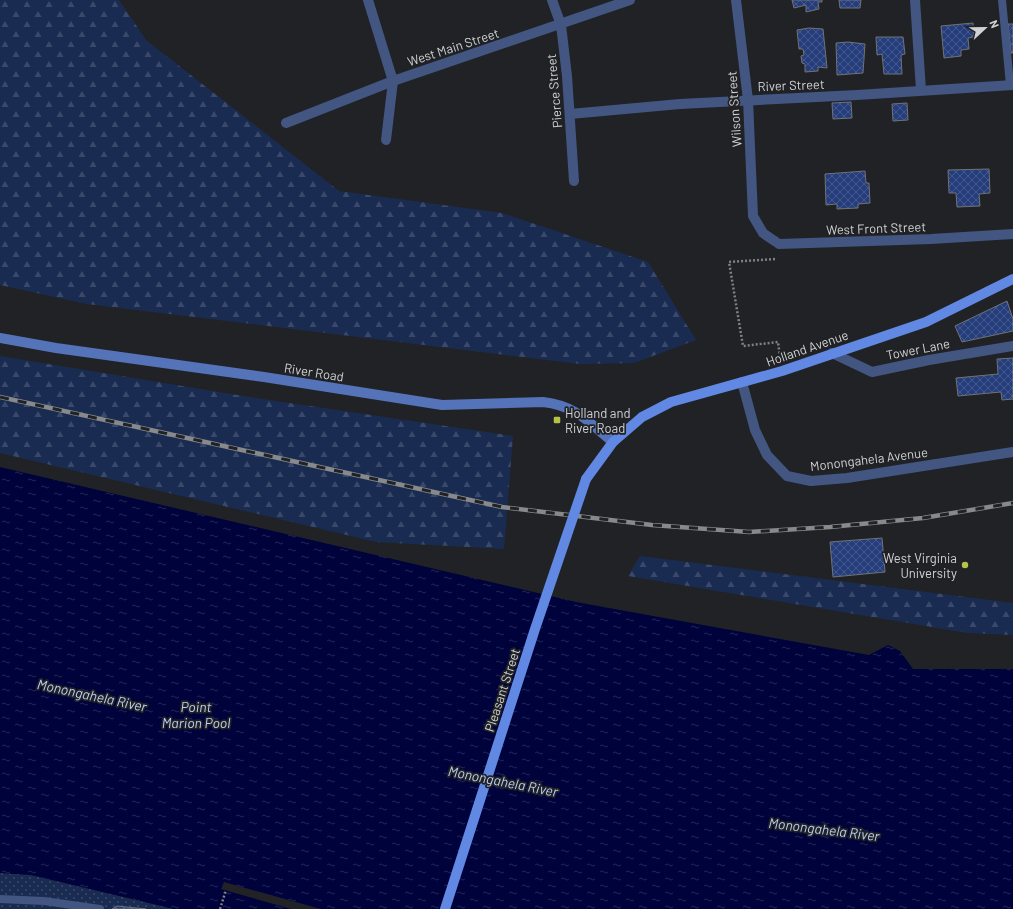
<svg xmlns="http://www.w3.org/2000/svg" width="1013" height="909" viewBox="0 0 1013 909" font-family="Barlow,sans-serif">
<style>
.grass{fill:url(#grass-dots)}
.forest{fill:url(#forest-firs)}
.water{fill:url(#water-ripples)}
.pier{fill:#202225}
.building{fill:url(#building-cross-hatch);stroke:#707276}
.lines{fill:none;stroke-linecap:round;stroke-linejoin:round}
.path{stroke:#808184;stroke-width:2.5;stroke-dasharray:2 2;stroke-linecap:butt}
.lane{stroke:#425681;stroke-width:8}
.street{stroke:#425681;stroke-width:10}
.secondary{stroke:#5473b8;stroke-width:10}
.primary{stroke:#6188e2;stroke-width:10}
.rail-casing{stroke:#87898b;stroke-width:4.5}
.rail{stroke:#202225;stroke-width:3;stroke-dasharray:9;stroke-linecap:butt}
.primary-bridge{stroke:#6188e2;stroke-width:10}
.poi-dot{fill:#b5c249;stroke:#202225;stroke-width:1.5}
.labels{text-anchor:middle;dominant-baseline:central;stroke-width:3.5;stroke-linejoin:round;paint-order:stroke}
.street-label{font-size:13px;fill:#d0d1d3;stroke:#202225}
.poi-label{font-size:13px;fill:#d0d1d3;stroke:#202225;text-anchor:start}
.water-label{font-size:14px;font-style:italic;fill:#bccef3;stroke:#202225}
</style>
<defs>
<pattern id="grass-dots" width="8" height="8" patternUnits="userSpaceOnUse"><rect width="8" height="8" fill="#1a2b52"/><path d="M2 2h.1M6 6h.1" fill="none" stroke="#3a496a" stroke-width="1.8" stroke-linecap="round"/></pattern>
<pattern id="forest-firs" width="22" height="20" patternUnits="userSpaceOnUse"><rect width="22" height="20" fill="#1a2b52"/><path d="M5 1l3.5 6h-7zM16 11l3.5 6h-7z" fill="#3a496a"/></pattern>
<pattern id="water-ripples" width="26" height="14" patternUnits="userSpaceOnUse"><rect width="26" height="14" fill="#00023b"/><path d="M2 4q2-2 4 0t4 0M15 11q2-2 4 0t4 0" fill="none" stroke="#242656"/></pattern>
<pattern id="building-cross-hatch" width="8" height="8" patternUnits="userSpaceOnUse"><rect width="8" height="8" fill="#253e7b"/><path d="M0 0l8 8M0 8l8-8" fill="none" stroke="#44598d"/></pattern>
</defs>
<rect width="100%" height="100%" fill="#202225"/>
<polygon class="grass" points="0,873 31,875 174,909 0,909"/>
<g class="forest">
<polygon points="0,0 119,0 146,40 339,191 502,213 648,262 696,340 634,363 580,364 87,304 0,285"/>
<polygon points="0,356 249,397 513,436 504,549 376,542 0,453"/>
<polygon points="640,556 1013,603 1013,635 968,633 628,576"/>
</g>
<polygon class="water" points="0,467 576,602 869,655 888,645 900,651 913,669 1013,669 1013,909 174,909 31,875 0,873"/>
<polygon class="pier" points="224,882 321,909 291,909 221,889"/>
<g class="building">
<polygon points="792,0 822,0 822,2 818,2 819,9 806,12 806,5 794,8"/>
<polygon points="839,0 861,0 860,8 840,8"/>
<polygon points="973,23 974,37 968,38 969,49 961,50 961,56 944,58 941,26"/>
<polygon points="1008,24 1013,24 1013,53 1011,53"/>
<polygon points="809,28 823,29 827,68 818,67 818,71 805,72 805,64 802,63 801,56 804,55 803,49 799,49 797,30"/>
<polygon points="876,37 903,37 905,54 901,55 902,74 884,74 882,54 877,55"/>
<polygon points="848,42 865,44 863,73 837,75 836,43"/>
<polygon points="851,102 852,118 833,119 832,103"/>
<polygon points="907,103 908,120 893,121 892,104"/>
<polygon points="989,169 990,193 979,194 980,206 957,207 956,193 949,193 948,170"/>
<polygon points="865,171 866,183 869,183 870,203 858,204 858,208 837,209 837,204 826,205 825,174"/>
<polygon points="1007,301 1013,319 1013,331 962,342 955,326"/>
<polygon points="1013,358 1013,399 1002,400 1001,392 958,396 956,378 998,374 997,359"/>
<polygon points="882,538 885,572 833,577 830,542"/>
<polygon points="117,906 146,909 112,909"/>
</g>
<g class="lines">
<g class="path">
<polyline points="775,259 729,262 743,346 778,342 780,357"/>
<polyline points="220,909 226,890"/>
</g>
<g class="lane">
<polyline points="1002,0 1010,85"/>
<polyline points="0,899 44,901 100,909"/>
</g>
<g class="street">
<polyline points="368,0 393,81 386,140"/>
<polyline points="552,0 561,25 567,76 574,181"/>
<polyline points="736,0 748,100 753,216 763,233 779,244 931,239 1013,234"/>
<polyline points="915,0 921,90"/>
<polyline points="570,114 680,104 857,95 1013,85"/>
<polyline points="286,123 393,81 630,0"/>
<polyline points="832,353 872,372 929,360 1013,346"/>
<polyline points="742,382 755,430 767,455 787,476 811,481 847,478 1013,452"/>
</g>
<path class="secondary" d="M 0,338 L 56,348 L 264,377 L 442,405 L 543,402 C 577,406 588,422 613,442"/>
<polyline class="primary" points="586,479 613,442 642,417 671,402 782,371 926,322 1013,279"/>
<g class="rail-casing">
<polyline id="rail" points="0,397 502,507 652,525 749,532 830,527 923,518 1013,503"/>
</g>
<use href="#rail" class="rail"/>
<polyline class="primary-bridge" points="445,909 535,629 586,479"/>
</g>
<g class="poi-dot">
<rect x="553" y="416" width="8" height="8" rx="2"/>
<circle cx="965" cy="565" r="4"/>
</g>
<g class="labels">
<g class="street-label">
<text transform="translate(453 47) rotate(-18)">West Main Street</text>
<text transform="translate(791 85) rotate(-2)">River Street</text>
<text transform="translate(554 91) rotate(-95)">Pierce Street</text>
<text transform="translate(734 109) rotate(-94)">Wilson Street</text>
<text transform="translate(876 228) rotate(-2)">West Front Street</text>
<text transform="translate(807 348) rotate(-19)">Holland Avenue</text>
<text transform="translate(918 349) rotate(-11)">Tower Lane</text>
<text transform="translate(314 372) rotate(9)">River Road</text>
<text transform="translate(869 459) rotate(-7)">Monongahela Avenue</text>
<text transform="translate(502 690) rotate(-72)">Pleasant Street</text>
</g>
<g class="poi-label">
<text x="565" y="413">Holland and<tspan x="565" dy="15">River Road</tspan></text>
<text x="957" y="558" text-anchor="end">West Virginia<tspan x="957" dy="15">University</tspan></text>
</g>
<g class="water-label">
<text transform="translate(92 695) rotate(12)">Monongahela River</text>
<text x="196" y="706">Point<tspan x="196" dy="16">Marion Pool</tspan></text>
<text transform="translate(503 781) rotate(11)">Monongahela River</text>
<text transform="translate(824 829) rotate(7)">Monongahela River</text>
</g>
</g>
<g transform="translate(985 28) rotate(68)" stroke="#202225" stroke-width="3" paint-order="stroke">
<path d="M0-3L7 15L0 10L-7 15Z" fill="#d0d1d3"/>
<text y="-6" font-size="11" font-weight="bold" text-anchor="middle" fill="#d0d1d3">N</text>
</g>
</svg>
